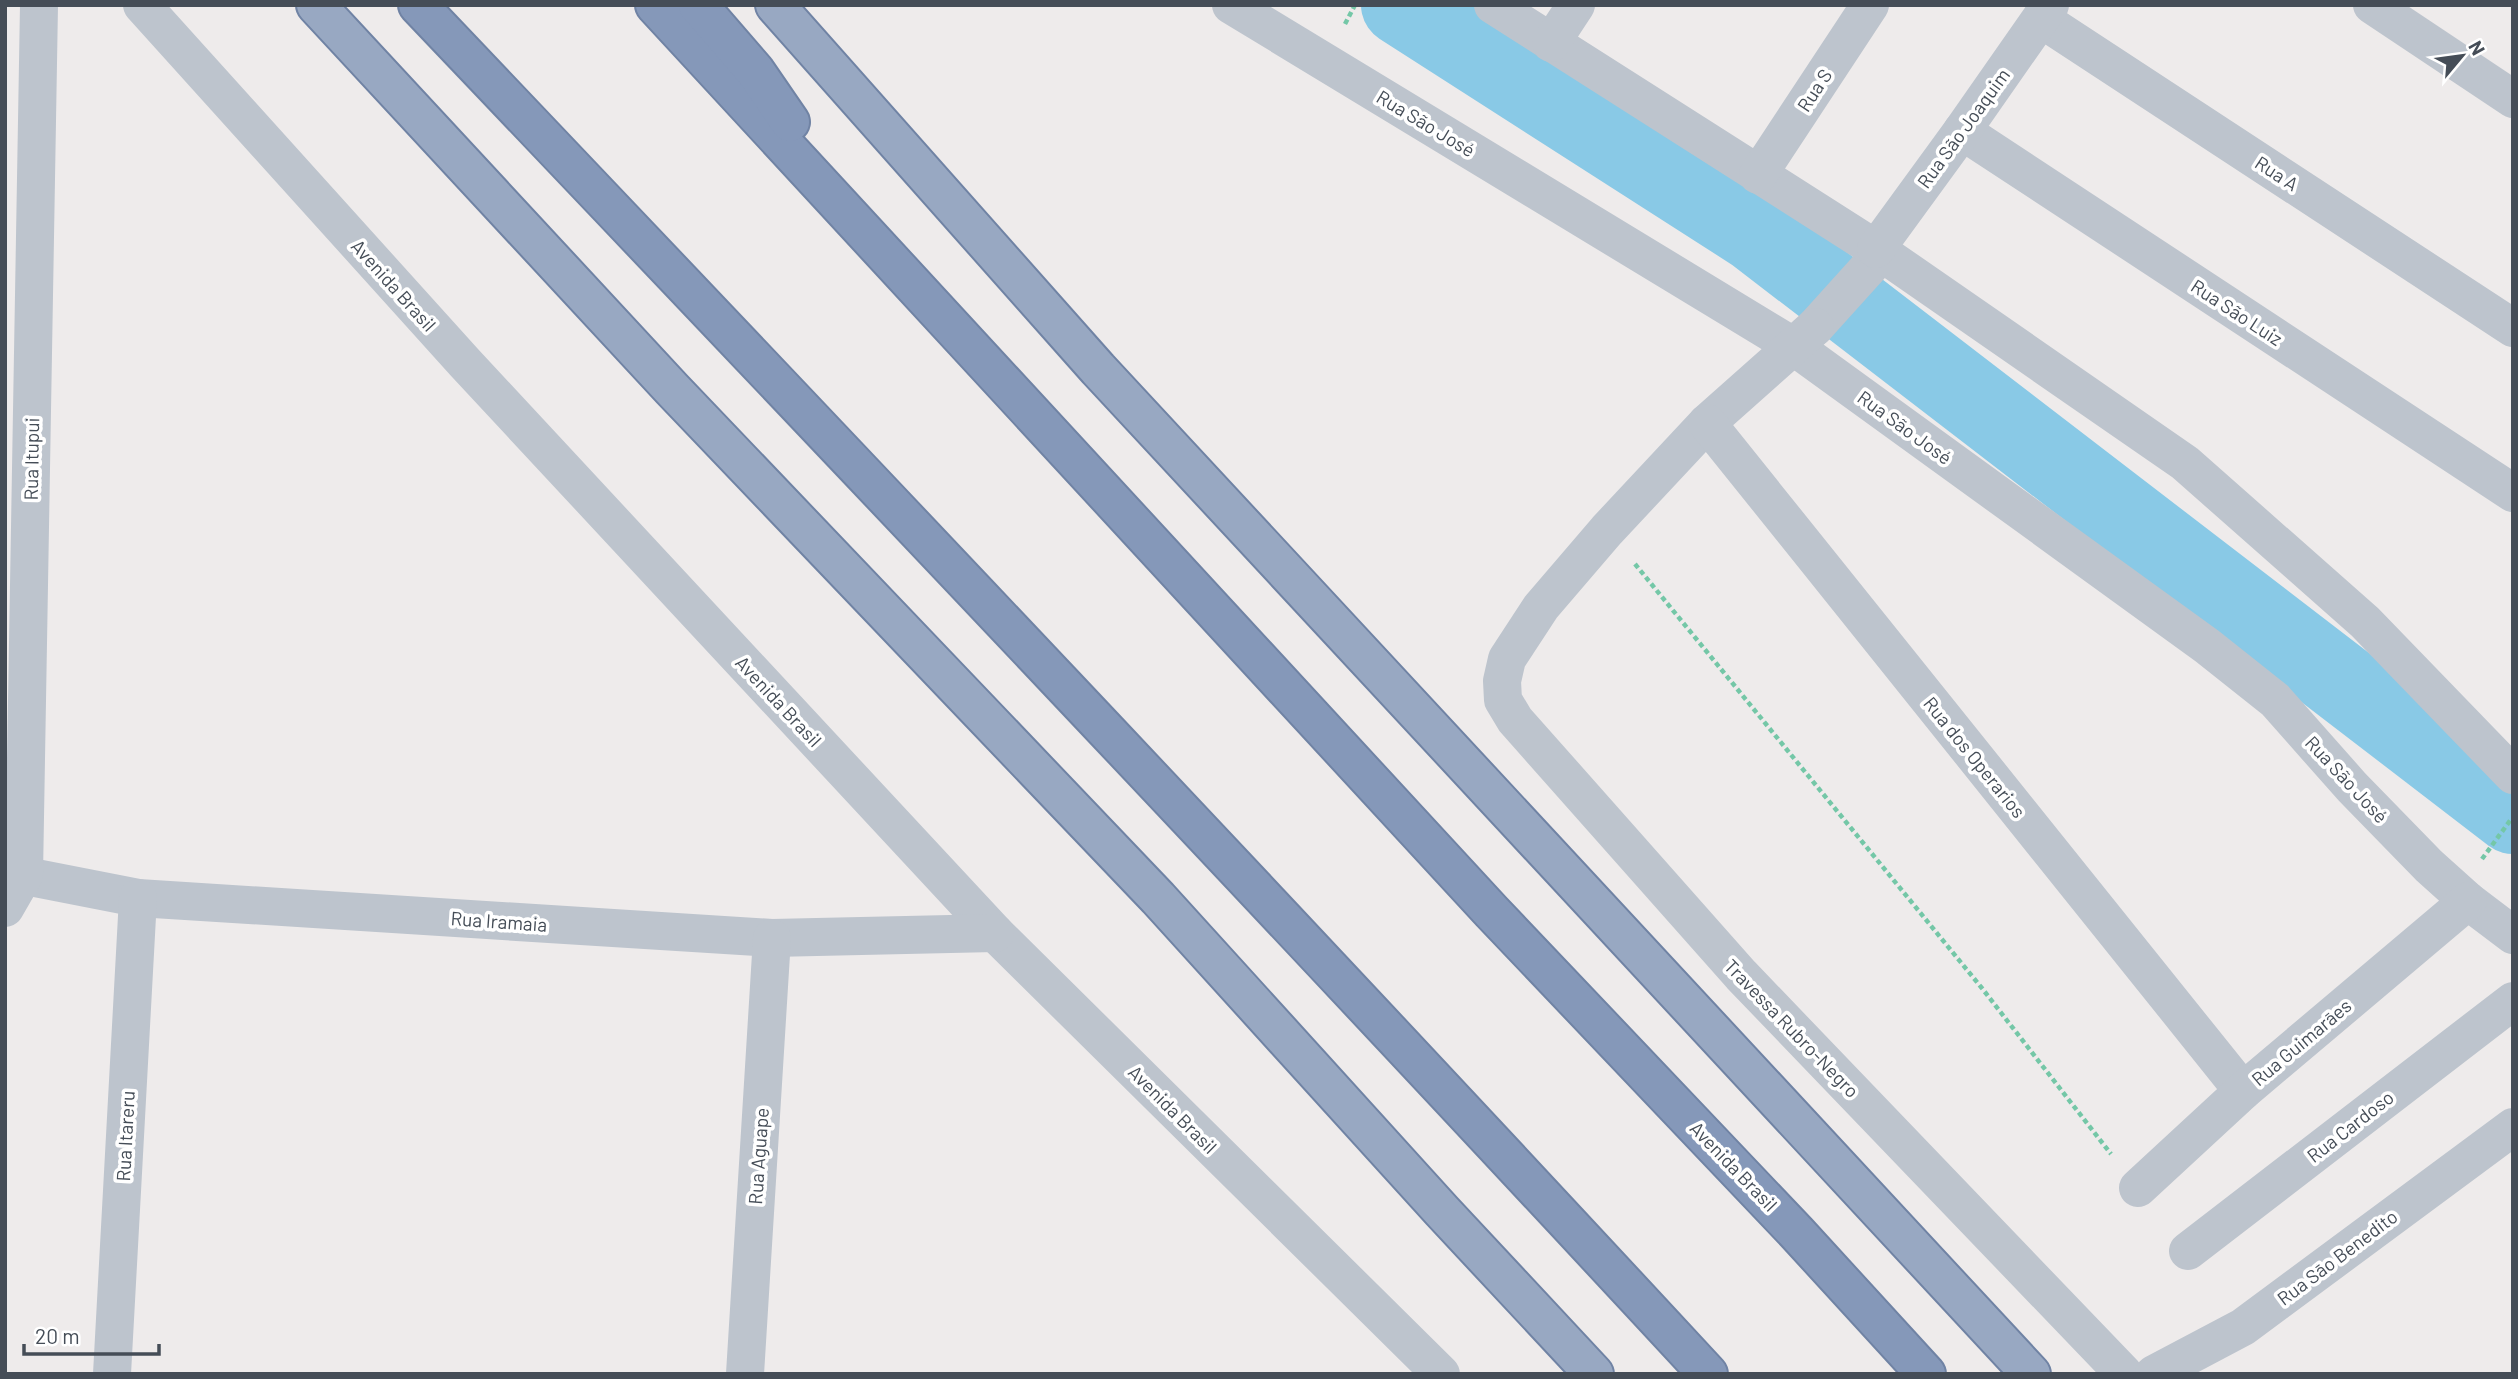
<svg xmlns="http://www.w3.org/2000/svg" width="2518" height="1379" viewBox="0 0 2518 1379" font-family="Barlow,sans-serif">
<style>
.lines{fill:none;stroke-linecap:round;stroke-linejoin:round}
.river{stroke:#89c9e6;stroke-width:80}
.trunk-casing{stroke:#7083a4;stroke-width:42}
.motorway-casing{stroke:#7083a4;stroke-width:42}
.path{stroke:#74c7a7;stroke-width:4.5;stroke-dasharray:5 3.5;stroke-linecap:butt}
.pedestrian{stroke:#bdc4cd;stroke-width:38}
.minor{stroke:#bdc4cd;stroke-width:38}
.trunk{stroke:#98a8c2;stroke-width:38}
.motorway{stroke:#8598b9;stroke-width:38}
.labels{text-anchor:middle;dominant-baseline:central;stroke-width:7;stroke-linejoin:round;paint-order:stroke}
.street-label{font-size:19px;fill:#454d57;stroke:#fff}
</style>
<rect width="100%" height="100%" fill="#eeebeb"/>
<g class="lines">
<polyline class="river" points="1401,5 1755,232 2513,814"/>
<g class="trunk-casing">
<g id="trunk">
<polyline points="316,5 672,389 1158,898 1442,1211 1594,1374"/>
<polyline points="775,5 1098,369 2031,1374"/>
</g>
</g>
<g class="motorway-casing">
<g id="motorway">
<path d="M 418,5 C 850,459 1282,914 1708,1374"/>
<polyline points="655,5 1491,911 1797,1233 1926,1374"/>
<polyline points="698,5 755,71 790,122"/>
</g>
</g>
<g class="path">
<polyline points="1345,24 1355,5"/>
<polyline points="1635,564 1981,987 2111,1154"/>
<polyline points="2482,859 2512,818"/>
</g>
<polyline class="pedestrian" points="1815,327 1871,265"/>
<g class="minor">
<polyline points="142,5 465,363 995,933 1441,1374"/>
<polyline points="1231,5 1793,346 2207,646 2275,700 2352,787 2429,866 2468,901 2513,935"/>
<polyline points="1493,5 1876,249 2185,463 2365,622 2513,775"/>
<polyline points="2372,5 2513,99"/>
<polyline points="2041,19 2513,328"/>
<polyline points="1551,43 1576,5"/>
<polyline points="1962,131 2513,493"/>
<polyline points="1758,175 1870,5"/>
<polyline points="1876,249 1962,131 2050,5"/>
<polyline points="1815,327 1707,423 1607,530 1541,607 1507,659 1502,681 1503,700 1515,720 1741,975 2124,1374"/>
<polyline points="1707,423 2243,1091"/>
<polyline points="5,872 138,898 772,938 995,933"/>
<polyline points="5,908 24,875 39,5"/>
<polyline points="2138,1188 2243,1091 2468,901"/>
<polyline points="2188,1251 2513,1001"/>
<polyline points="112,1374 138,898"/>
<polyline points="745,1374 772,938"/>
<polyline points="2154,1374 2243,1327 2513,1127"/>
</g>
<use href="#trunk" class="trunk"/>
<use href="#motorway" class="motorway"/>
</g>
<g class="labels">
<g class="street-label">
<text transform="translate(1814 90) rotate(-57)">Rua S</text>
<text transform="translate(1426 123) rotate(31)">Rua São José</text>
<text transform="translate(1963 128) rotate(-54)">Rua São Joaquim</text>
<text transform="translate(2277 173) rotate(33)">Rua A</text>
<text transform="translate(394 285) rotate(48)">Avenida Brasil</text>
<text transform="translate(2237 312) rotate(33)">Rua São Luiz</text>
<text transform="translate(1905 427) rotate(36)">Rua São José</text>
<text transform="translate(31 459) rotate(-89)">Rua Itupui</text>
<text transform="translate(779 701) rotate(47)">Avenida Brasil</text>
<text transform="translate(1975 757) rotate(51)">Rua dos Operarios</text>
<text transform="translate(2347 779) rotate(47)">Rua São José</text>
<text transform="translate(499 921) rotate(4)">Rua Iramaia</text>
<text transform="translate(1792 1028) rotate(46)">Travessa Rubro-Negro</text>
<text transform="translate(2301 1042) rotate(-40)">Rua Guimarāes</text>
<text transform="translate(1173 1109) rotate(45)">Avenida Brasil</text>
<text transform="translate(2350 1126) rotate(-38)">Rua Cardoso</text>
<text transform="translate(125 1136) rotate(-87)">Rua Itareru</text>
<text transform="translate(758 1156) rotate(-86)">Rua Aguape</text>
<text transform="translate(1734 1166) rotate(46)">Avenida Brasil</text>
<text transform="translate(2337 1257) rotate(-37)">Rua Sāo Benedito</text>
</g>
</g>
<rect width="2518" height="1379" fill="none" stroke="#454d57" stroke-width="14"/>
<g transform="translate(2462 56) rotate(61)" stroke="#ffffff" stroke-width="5" paint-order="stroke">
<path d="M0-5L12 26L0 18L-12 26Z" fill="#454d57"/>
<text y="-10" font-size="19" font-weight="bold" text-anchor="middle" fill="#454d57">N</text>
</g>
<path d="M24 1344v10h135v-10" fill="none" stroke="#454d57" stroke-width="3.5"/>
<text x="35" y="1344" font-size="21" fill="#454d57" stroke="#ffffff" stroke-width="5" paint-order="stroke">20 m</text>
</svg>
